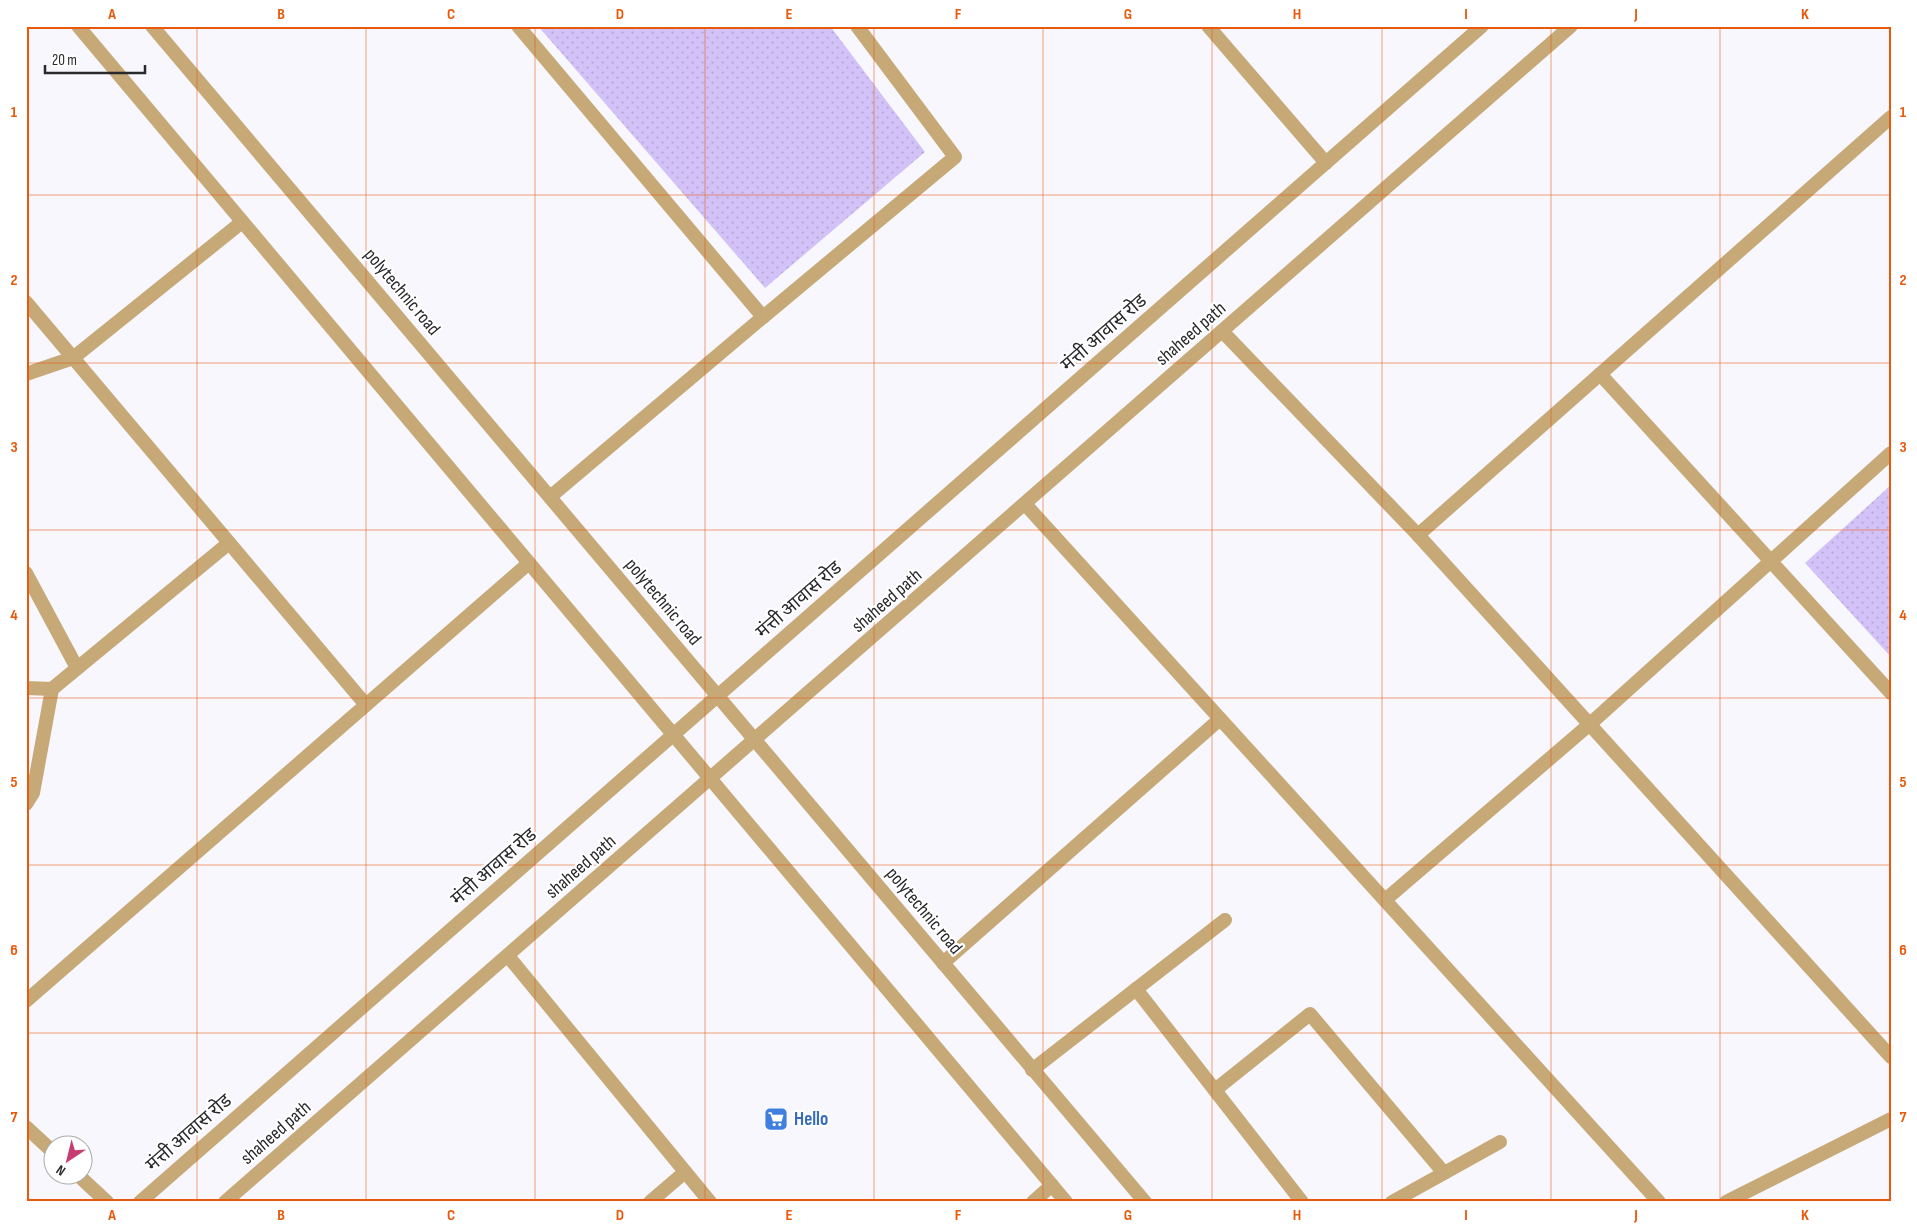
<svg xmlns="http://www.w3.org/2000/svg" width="1917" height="1228" viewBox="0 0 1917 1228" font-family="'Sofia Sans Condensed','Noto Sans Devanagari',sans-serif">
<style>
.park{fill:url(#park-dots)}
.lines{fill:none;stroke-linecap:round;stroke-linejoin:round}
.minor{stroke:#c6a977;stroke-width:14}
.tertiary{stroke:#c6a977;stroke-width:14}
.grid{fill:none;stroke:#e8590c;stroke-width:1;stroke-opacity:0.55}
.labels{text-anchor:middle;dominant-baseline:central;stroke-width:4.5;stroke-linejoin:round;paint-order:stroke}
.street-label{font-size:19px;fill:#29282b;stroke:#fff}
.shop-label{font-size:19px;font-weight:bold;fill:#366cbe;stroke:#fff;text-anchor:start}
.neatline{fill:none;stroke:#e8590c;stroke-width:2}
.grid-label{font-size:16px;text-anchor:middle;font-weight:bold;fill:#e8590c}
</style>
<defs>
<pattern id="park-dots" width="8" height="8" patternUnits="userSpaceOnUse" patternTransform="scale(1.25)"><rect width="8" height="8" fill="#d3c2f7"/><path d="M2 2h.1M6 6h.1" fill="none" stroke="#b5a7d4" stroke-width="1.8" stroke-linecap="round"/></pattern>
</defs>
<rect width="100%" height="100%" fill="#f9f7fe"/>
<g class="park">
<polygon points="538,26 830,26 925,152 765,288"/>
<polygon points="1891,485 1891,657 1805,563"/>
</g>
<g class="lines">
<g class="minor">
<polyline points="518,26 763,317 550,497"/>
<polyline points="1208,26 1326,163"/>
<polyline points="26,302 366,705"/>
<polyline points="763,317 955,157 857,26"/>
<polyline points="1222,331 1418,535 1891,1057"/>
<polyline points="26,374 73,358 242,222"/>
<polyline points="1600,374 1891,693"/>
<polyline points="1025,504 1659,1202"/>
<polyline points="1418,535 1891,117"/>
<polyline points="26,573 77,668"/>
<polyline points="26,688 52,689 229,543"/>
<polyline points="26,804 33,793 52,689"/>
<polyline points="1385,900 1590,724 1891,453"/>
<polyline points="508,956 710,1202"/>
<polyline points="943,963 1220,719"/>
<polyline points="1136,989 1302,1202"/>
<polyline points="26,1001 529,563"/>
<polyline points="1032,1070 1225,920"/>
<polyline points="1215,1090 1310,1014 1444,1173"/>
<polyline points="26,1127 52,1151"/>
<polyline points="79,1176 107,1202"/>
<polyline points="650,1202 685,1172"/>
<polyline points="1033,1202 1052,1185"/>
<polyline points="1392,1202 1500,1142"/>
<polyline points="1726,1202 1891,1119"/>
</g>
<g class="tertiary">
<polyline points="78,26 1066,1202"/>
<polyline points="152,26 1145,1202"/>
<polyline points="140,1202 1482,26"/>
<polyline points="225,1202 1571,26"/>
</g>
</g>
<path class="grid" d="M 197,26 L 197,1202M 366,26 L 366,1202M 535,26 L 535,1202M 705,26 L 705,1202M 874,26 L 874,1202M 1043,26 L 1043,1202M 1212,26 L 1212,1202M 1382,26 L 1382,1202M 1551,26 L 1551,1202M 1720,26 L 1720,1202M 26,195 L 1891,195M 26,363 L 1891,363M 26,530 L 1891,530M 26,698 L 1891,698M 26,865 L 1891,865M 26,1033 L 1891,1033"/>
<defs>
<g id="supermarket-square" transform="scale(1.25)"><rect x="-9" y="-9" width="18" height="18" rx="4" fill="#3f7fe0" stroke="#fff"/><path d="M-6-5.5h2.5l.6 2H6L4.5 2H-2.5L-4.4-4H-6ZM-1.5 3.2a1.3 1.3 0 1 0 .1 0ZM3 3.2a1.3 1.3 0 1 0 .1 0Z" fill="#fff"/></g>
</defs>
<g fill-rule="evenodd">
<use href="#supermarket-square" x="776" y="1119"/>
</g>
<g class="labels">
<g class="street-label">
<text transform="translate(402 292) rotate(50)">polytechnic road</text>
<text transform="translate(1104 333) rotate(-41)">मंत्ती आवास रोड</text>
<text transform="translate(1191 334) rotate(-41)">shaheed path</text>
<text transform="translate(799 600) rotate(-41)">मंत्ती आवास रोड</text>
<text transform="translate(887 601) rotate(-41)">shaheed path</text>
<text transform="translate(663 602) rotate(50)">polytechnic road</text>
<text transform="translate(494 867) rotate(-41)">मंत्ती आवास रोड</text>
<text transform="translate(581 867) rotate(-41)">shaheed path</text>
<text transform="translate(924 911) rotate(50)">polytechnic road</text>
<text transform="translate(189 1133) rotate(-41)">मंत्ती आवास रोड</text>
<text transform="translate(276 1133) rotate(-41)">shaheed path</text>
</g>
<g class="shop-label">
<text x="794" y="1119">Hello</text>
</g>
</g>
<rect width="1917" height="1228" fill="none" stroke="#ffffff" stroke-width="55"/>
<g transform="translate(68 1160) rotate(215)"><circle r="24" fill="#ffffff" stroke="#a9a9aa"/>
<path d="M0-4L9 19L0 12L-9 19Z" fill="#c73c71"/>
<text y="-8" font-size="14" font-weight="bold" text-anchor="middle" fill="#29282b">N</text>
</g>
<path d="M45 65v8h100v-8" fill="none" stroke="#29282b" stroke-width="2.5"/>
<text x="52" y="65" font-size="15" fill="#29282b" stroke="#ffffff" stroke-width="4" paint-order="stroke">20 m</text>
<rect x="28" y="28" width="1862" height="1172" class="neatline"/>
<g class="grid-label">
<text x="112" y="19">A</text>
<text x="281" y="19">B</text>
<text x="451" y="19">C</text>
<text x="620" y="19">D</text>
<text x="789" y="19">E</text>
<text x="958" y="19">F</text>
<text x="1128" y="19">G</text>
<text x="1297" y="19">H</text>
<text x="1466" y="19">I</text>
<text x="1636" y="19">J</text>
<text x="1805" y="19">K</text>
<text x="14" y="117">1</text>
<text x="1903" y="117">1</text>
<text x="14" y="285">2</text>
<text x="1903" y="285">2</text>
<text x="14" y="452">3</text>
<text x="1903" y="452">3</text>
<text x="14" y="620">4</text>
<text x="1903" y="620">4</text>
<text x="14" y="787">5</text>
<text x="1903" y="787">5</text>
<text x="14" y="955">6</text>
<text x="1903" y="955">6</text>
<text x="14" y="1122">7</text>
<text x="1903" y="1122">7</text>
<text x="112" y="1220">A</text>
<text x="281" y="1220">B</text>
<text x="451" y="1220">C</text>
<text x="620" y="1220">D</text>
<text x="789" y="1220">E</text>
<text x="958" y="1220">F</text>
<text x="1128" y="1220">G</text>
<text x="1297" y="1220">H</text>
<text x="1466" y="1220">I</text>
<text x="1636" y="1220">J</text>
<text x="1805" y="1220">K</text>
</g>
</svg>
